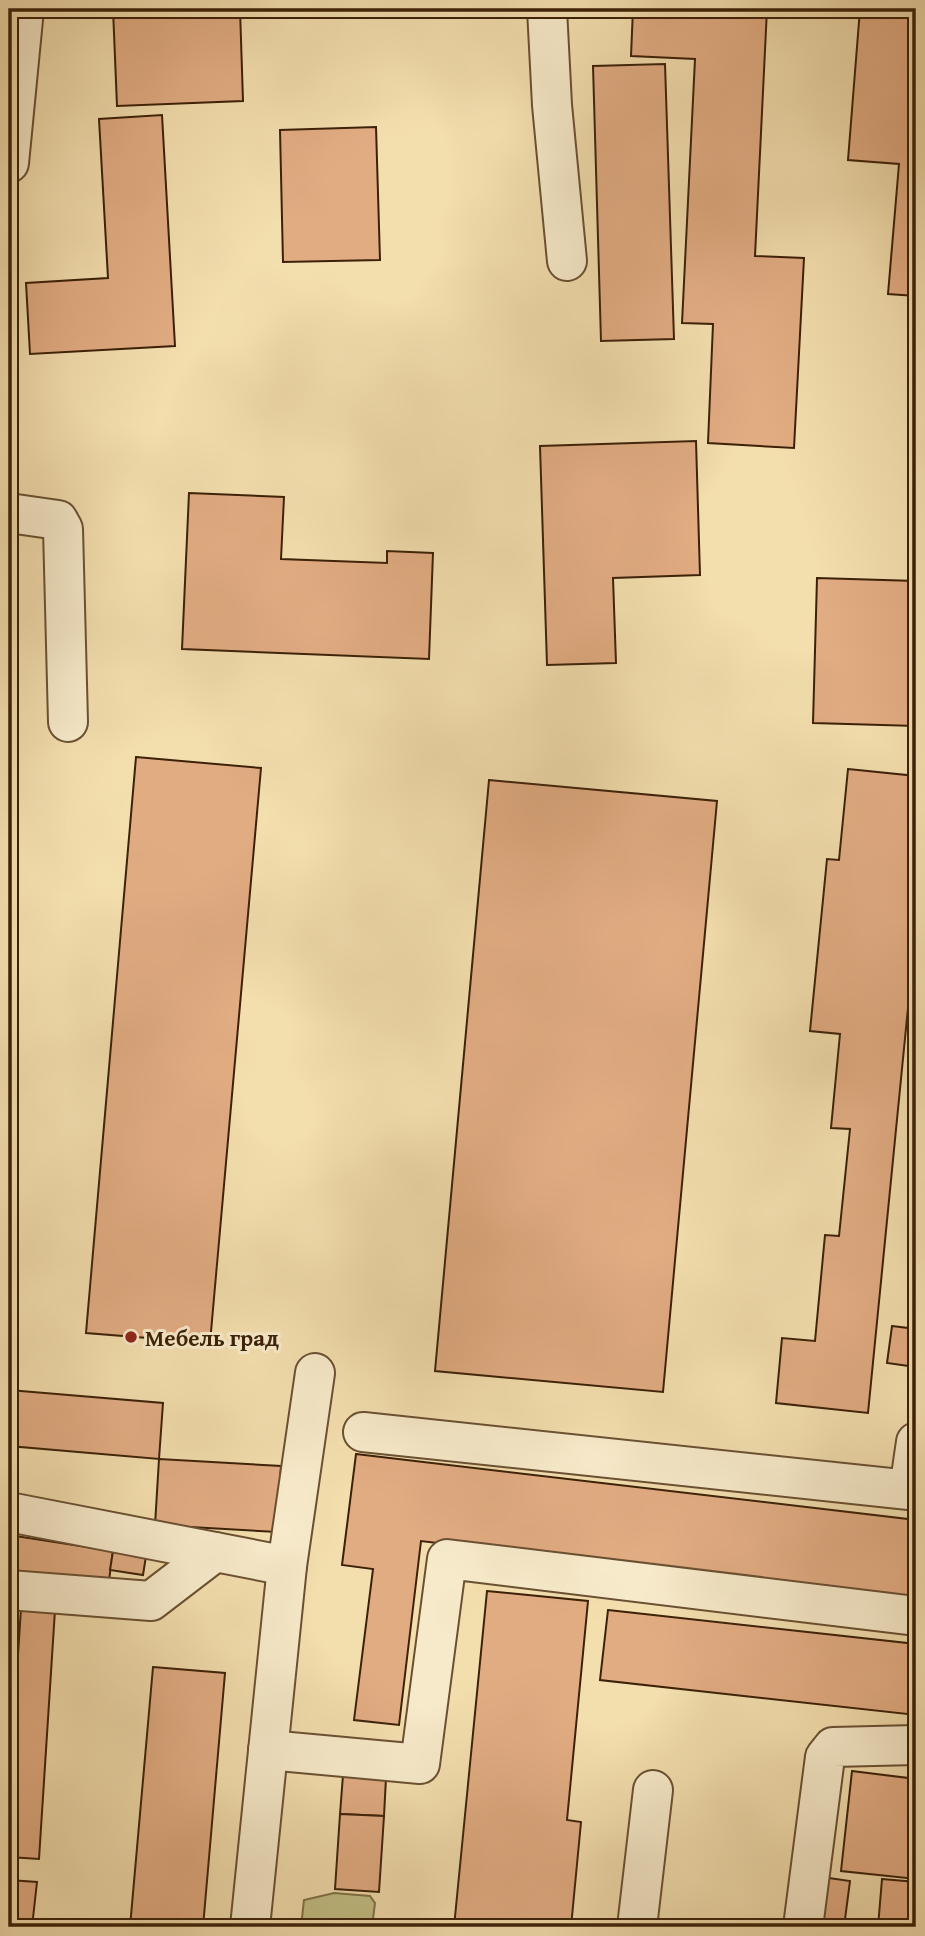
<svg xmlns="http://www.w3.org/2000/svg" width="925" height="1936" viewBox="0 0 925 1936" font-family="'Gentium Book Plus',serif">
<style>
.green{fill:#c2bf85;stroke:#7f7046;stroke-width:2}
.building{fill:#e2ac83;stroke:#3c2108;stroke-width:2}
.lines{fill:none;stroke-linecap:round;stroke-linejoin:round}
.minor-casing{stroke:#6a5032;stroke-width:42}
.minor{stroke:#f7eaca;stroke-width:38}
.poi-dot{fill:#8f2418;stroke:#f7eaca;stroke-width:2.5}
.labels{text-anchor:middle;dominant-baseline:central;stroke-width:6;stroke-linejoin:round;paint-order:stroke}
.poi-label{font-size:23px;font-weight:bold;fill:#3c2108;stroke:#f7eaca;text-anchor:start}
</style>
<rect width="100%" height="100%" fill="#f3deae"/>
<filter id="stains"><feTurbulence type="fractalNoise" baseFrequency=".00286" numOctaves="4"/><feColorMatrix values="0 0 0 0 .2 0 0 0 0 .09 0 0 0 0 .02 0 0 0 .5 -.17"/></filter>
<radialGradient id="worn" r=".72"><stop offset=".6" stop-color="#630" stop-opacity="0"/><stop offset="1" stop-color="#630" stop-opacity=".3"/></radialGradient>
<polygon class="green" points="334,1893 370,1896 375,1903 372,1927 301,1927 304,1900"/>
<g class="building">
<polygon points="113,9 240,9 243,101 117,106"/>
<polygon points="633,9 767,9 755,256 804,258 794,448 708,443 713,324 682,323 695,59 631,56"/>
<polygon points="860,9 916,9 916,296 888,294 899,164 848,160"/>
<polygon points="665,64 674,339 601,341 593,66"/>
<polygon points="162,115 175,346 30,354 26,283 108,278 99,119"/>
<polygon points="376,127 380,260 283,262 280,130"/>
<polygon points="696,441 700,575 613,578 616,663 547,665 540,446"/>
<polygon points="189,493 284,497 281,559 387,563 387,551 433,553 429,659 182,649"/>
<polygon points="9,528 16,529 9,609"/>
<polygon points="817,578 916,581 916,726 813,723"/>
<polygon points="136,757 261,768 210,1343 86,1333"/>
<polygon points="848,769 916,776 916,927 868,1413 776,1403 782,1338 815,1341 825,1235 839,1236 850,1129 831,1128 840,1034 810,1031 827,859 839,860"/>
<polygon points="489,780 717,801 663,1392 435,1371"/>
<polygon points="892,1326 916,1329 916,1367 887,1363"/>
<polygon points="9,1390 163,1403 159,1459 9,1446"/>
<polygon points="356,1454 916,1520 916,1599 421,1541 399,1725 354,1720 373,1569 342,1565"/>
<polygon points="159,1459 281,1466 277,1532 155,1525"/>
<polygon points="9,1535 113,1551 108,1588 9,1573"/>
<polygon points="113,1551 146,1556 143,1575 110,1570"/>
<polygon points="487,1591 588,1601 567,1820 581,1822 571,1927 454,1927"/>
<polygon points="21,1608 55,1610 39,1859 9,1857 9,1796"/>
<polygon points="608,1610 916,1644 916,1715 600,1680"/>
<polygon points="153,1667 225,1673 203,1927 130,1927"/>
<polygon points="852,1771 916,1779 916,1879 841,1871"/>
<polygon points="343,1775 386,1778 384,1816 340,1814"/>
<polygon points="340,1814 384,1816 379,1892 335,1889"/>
<polygon points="822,1877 850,1881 844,1927 816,1927"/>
<polygon points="882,1879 916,1882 916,1927 878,1927"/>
<polygon points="9,1880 37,1882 32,1927 9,1927"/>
</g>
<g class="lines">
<g class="minor-casing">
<g id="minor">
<polyline points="547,9 552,105 567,261"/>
<polyline points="9,163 24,9"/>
<polyline points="9,513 58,520 63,529 68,722"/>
<polyline points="363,1432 909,1490 916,1442"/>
<polyline points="9,1512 287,1566"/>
<polyline points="9,1590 151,1601 215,1552"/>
<polyline points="268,1750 420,1764 447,1559 916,1616"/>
<polyline points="250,1927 287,1566 315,1373"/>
<polyline points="637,1927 653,1790"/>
<polyline points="803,1927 825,1757 833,1747 916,1745"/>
</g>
</g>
<use href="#minor" class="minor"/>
</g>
<circle class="poi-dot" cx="131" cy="1337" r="7"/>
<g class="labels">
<g class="poi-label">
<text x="145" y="1337">Мебель град</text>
</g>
</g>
<rect width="925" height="1936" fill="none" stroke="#f3deae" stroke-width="35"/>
<rect x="10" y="10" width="904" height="1915" fill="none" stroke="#3c2108" stroke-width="3.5"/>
<rect x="18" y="18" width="890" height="1901" fill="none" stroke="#3c2108" stroke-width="2"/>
<rect width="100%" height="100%" filter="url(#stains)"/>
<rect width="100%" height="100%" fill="url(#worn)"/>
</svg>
